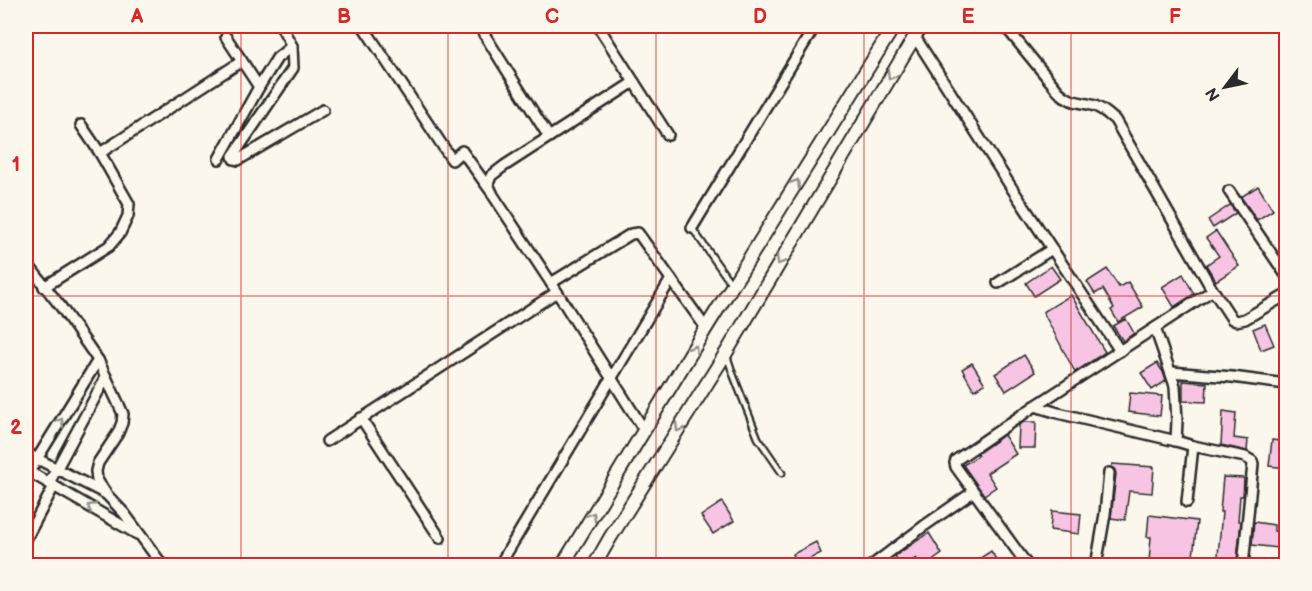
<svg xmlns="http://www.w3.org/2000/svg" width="1312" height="591" viewBox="0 0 1312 591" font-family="'Balsamiq Sans',sans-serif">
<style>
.building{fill:#f7c4e3;stroke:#2b2b2b;stroke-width:1.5}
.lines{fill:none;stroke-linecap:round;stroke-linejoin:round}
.service-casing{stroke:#2b2b2b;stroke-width:9}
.minor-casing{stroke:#2b2b2b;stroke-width:14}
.tertiary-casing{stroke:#2b2b2b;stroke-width:16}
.service{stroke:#fbf7ec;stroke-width:4.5}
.minor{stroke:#fbf7ec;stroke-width:9}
.tertiary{stroke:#fbf7ec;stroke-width:12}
.oneway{stroke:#93918c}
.grid{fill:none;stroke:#d62828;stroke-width:1.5;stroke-opacity:0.55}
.neatline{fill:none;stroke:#d62828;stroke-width:2}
.grid-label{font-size:20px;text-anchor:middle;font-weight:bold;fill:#d62828}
</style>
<rect width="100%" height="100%" fill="#fbf7ec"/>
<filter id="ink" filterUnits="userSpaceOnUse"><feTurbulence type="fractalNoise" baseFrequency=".0167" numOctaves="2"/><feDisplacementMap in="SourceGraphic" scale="12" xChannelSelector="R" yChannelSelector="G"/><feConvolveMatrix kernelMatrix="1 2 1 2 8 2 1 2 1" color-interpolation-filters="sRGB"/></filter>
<g filter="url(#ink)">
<g class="building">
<polygon points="1258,186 1273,210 1257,220 1241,197"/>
<polygon points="1230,205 1236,213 1213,228 1208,220"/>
<polygon points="1216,231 1239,266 1216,281 1206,265 1219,256 1206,238"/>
<polygon points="1051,266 1060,279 1034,296 1026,283"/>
<polygon points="1107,269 1119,287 1128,282 1143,307 1118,322 1111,310 1114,308 1103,289 1095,294 1087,282"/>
<polygon points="1183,274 1194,294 1174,307 1162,287"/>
<polygon points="1071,295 1105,352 1075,372 1043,312"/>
<polygon points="1126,319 1134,333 1123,341 1113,326"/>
<polygon points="1265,324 1274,345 1261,350 1253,329"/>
<polygon points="1024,355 1035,372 1006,391 995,374"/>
<polygon points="972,363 985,384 974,390 962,369"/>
<polygon points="1157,363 1163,372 1166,381 1152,390 1141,373"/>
<polygon points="1183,381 1207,383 1206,402 1183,401"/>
<polygon points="1130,393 1162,396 1160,416 1128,412"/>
<polygon points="1223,411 1236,413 1234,438 1248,440 1247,451 1221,445"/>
<polygon points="1024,422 1036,422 1035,448 1018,448 1019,425"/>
<polygon points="1004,435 1016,454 987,473 996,487 984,495 963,465 978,456 977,454"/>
<polygon points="1272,440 1287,442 1287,468 1269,466"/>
<polygon points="1112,464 1154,467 1152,493 1129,491 1125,520 1111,518 1116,474 1115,470 1112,467"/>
<polygon points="1223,477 1244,478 1243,496 1240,496 1238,521 1241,521 1237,560 1232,560 1231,566 1217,566 1222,512 1220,512"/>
<polygon points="722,502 734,521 713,534 701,516"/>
<polygon points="1052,511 1081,514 1079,534 1050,530"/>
<polygon points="1149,515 1197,521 1192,566 1149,562 1151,537 1147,537"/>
<polygon points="1254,522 1274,525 1274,531 1287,532 1287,549 1252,545"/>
<polygon points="929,533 942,554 925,566 921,566 916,558 904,566 901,566 895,556"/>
<polygon points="816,542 821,553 798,565 793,554"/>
<polygon points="991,551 1000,566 968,566"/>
</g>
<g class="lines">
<g class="service-casing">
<g id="service">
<polyline points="692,228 732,285"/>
<polyline points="727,356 733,374 758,438 782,473"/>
</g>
</g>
<g class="minor-casing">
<g id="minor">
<polyline points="281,26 292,46 293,68 233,156 234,159 238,160 323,110"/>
<polyline points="363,26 452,160 462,151 490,190"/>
<polyline points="479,26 549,137"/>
<polyline points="598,26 668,135"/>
<polyline points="908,26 1013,190 1120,351"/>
<path d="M 1005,26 L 1059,92 C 1072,104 1080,101 1095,106 C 1103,109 1109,115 1115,120 L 1213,291"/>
<polyline points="226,37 259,87"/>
<polyline points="634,82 504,166 491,176 488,184 493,195 557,292 644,430"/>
<polyline points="100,153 242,61"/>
<polyline points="219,159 259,87 277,58 292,46"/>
<polyline points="1229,191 1286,275"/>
<polyline points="692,228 815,26"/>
<polyline points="26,262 61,307 98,360 119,405 123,414 122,423 118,433 98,463 96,471 97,480 107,495 124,513 163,566"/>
<polyline points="551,283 631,234 638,233 706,328"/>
<polyline points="998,283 1052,249"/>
<polyline points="44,287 109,246 120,233 128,216 129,204 100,153 81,125"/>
<polyline points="1155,328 1175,386 1177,421 1176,441 1193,446 1245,457 1252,461 1253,464 1243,566"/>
<polyline points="1171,372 1232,377 1286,384"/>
<polyline points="1035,406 1058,413 1176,441"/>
<polyline points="361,418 440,538"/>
<polyline points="327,441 557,292"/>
<polyline points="26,453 106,494"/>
<polyline points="26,470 137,534"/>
<polyline points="29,472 98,360"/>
<polyline points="49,483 106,377"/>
<polyline points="1187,502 1193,446"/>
<polyline points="26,539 54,486"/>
<polyline points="499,566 671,279"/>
<polyline points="871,566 924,526 973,492"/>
<polyline points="1028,566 956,467 955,463 956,460 1035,406 1210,292 1213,291 1215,293 1232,319 1236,321 1245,319 1286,295"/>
<polyline points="1096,566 1105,514 1109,473"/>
</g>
</g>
<g class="tertiary-casing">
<g id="tertiary">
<polyline points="562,566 706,328 894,26"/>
<polyline points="594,566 610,538 726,353 921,26"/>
</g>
</g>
<use href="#service" class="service"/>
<use href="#minor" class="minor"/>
<use href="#tertiary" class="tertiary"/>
</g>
<defs><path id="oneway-chevron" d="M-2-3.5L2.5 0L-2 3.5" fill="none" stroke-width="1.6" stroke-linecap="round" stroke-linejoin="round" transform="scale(1.5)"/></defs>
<g class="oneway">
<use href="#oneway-chevron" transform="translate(891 76) rotate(121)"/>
<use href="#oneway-chevron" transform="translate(796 183) rotate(-58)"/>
<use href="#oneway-chevron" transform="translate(780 261) rotate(121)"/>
<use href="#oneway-chevron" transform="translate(694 349) rotate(-58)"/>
<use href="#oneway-chevron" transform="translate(60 422) rotate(-59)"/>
<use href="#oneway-chevron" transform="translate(679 428) rotate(122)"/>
<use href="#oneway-chevron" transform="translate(91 507) rotate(-150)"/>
<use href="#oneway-chevron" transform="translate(592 516) rotate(-59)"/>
</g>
</g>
<path class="grid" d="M 241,26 L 241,566M 448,26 L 448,566M 656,26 L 656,566M 864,26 L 864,566M 1071,26 L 1071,566M 26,296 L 1286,296"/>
<rect width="1312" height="591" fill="none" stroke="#fbf7ec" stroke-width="66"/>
<g transform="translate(1225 87) rotate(238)" stroke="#fbf7ec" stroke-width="4.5" paint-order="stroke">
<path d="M0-4.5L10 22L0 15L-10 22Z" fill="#2b2b2b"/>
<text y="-9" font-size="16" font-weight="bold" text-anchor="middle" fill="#2b2b2b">N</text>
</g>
<rect x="33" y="33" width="1246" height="525" class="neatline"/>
<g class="grid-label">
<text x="137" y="23">A</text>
<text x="344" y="23">B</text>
<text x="552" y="23">C</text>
<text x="760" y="23">D</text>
<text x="968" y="23">E</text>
<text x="1175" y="23">F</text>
<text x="16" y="171">1</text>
<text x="16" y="434">2</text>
</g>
</svg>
